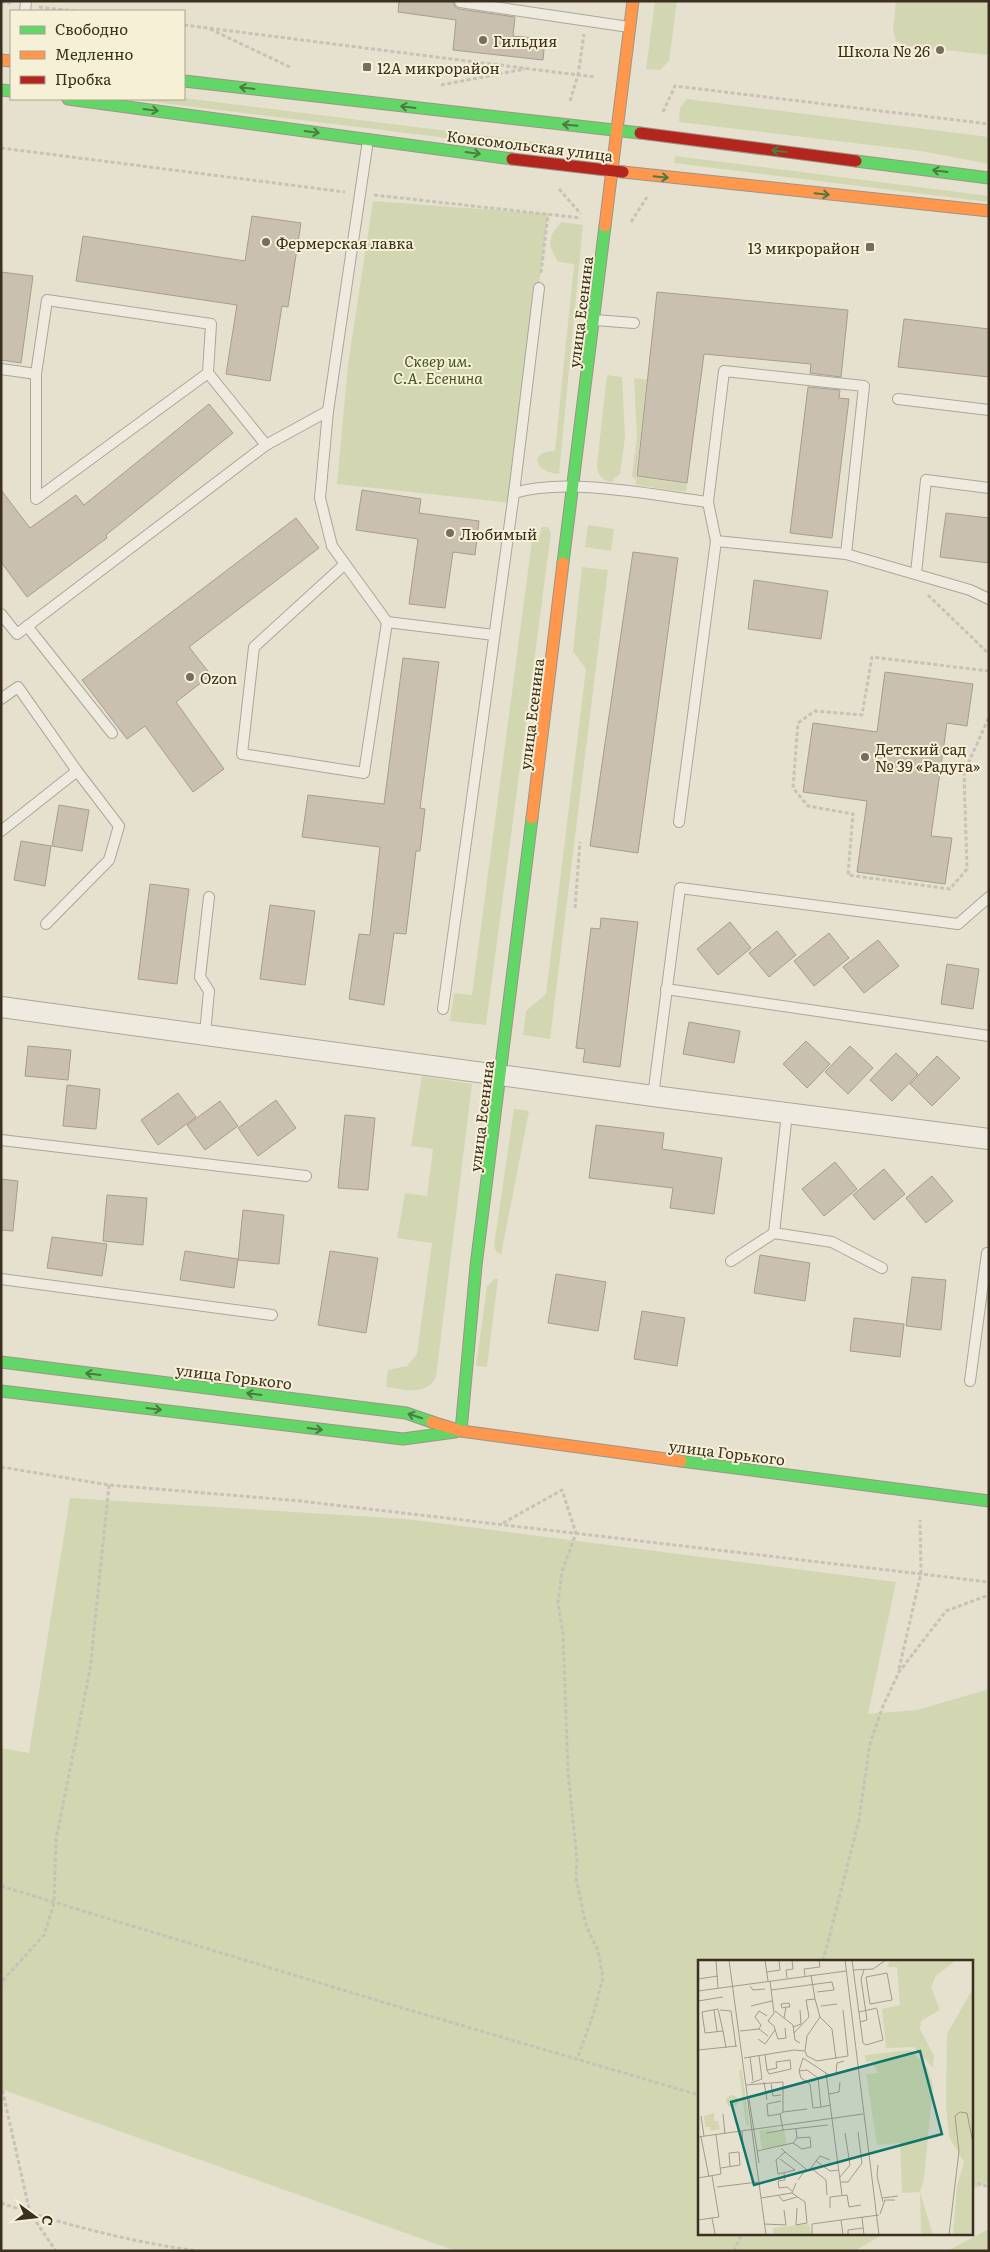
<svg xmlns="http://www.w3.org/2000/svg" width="990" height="2252" viewBox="0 0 990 2252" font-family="Literata,serif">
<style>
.green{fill:#d2d7b1}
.building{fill:#cac0b0;stroke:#a69d8e}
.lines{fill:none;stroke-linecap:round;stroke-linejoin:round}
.lane-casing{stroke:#aba698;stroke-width:12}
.street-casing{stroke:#aba698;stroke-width:22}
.fast-casing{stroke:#9b9588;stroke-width:13}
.slow-casing{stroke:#9b9588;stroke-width:13}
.jam-casing{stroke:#9b9588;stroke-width:13}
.path{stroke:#c7c2b7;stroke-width:3;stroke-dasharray:4 2.5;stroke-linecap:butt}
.lane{stroke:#eeeae0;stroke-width:10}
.street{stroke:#eeeae0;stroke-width:20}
.fast{stroke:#63d668;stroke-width:11}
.slow{stroke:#ff974d;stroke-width:11}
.jam{stroke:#b3261e;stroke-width:11}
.oneway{stroke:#4d7a40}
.poi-dot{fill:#776d5d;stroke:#f6f0d6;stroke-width:2}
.labels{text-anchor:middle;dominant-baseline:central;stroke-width:4;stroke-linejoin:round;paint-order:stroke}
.poi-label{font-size:15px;fill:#3b2f1f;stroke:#f6f0d6;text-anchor:start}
.street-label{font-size:15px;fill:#3b2f1f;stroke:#f6f0d6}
.park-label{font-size:15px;font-style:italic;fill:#465725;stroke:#f6f0d6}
.inset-road{fill:none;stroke:#a29a89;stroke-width:1}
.view{fill:#0f766e;fill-opacity:0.15;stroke:#0f766e;stroke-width:2.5}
.inset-edge{fill:none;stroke:#3b2f1f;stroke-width:2.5}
</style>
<rect width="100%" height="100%" fill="#e6e1cf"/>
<g class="green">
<polygon points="655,1 677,1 669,61 660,70 646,69"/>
<polygon points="896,1 989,1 989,55 907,46 896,41 893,30"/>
<polygon points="184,98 544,143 544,150 130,99"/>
<polygon points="687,99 989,137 989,164 921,151 679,122 680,108"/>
<polygon points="675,156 989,196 989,202 674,163"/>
<polygon points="373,201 548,214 512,503 337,484 348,365"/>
<path d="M 562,222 L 583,225 L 559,474 C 533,472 529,451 555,451 L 574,264 L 558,262 C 547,243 547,238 562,222 Z"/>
<path d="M 607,375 L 622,377 L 625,437 L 620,474 L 614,478 L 613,482 C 603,482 597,475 597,465 Z"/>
<polygon points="634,378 647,380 636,477 687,484 686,492 636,485 636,480 632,476 637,438"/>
<polygon points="588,525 614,529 611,551 585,547"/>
<polygon points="542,527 548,527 551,533 486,1025 450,1021 454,993 472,995 532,541 538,542"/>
<polygon points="582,567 608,570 550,1039 523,1035 526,1011 546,994 586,669 573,651"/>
<path d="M 422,1076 L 472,1084 L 436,1377 C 426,1397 403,1389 386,1387 L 388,1370 L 407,1366 L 417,1354 L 432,1243 L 397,1238 L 405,1193 L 427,1196 L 433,1149 L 411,1146 Z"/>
<polygon points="514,1109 529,1111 501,1255 496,1251 494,1246"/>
<polygon points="494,1279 498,1279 487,1367 476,1366 487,1287"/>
<polygon points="70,1498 407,1519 896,1582 868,1714 917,1710 989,1689 989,2182 971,2190 971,1961 699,1961 699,2233 886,2233 854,2251 456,2251 1,2089 1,1748 29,1753"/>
<polygon points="989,2229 989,2251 947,2251"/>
</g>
<g class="building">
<polygon points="399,1 453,1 455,7 459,9 515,17 513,36 545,39 543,60 453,50 456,20 398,12"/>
<polygon points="252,216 301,223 288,307 282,306 270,381 226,374 237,305 76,281 83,236 245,261"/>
<polygon points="1,272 33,276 21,363 1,360"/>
<polygon points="657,292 848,310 841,377 810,373 811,364 704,354 687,483 637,476"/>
<polygon points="904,319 989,329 989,377 898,367"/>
<polygon points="808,387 840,390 839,398 849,399 832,538 790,533"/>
<polygon points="209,404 233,433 106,535 107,538 27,597 1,562 1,490 30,528 76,495 84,505"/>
<polygon points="362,490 421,499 419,513 479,521 475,555 453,552 445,608 409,604 418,539 356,530"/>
<polygon points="946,513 989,518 989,563 940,557"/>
<polygon points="296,518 319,548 189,647 211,675 176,702 224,769 193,792 145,726 127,739 82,680"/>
<polygon points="633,552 678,558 638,853 590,846"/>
<polygon points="754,580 828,591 821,639 748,629"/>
<polygon points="403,658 439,662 420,808 425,809 420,851 416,851 406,934 394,933 384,1005 349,999 359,934 370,935 380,847 302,837 308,795 384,804"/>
<polygon points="885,672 973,684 967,726 947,723 931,836 952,838 945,884 857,872 867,801 803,792 813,723 877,732"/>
<polygon points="59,805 89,810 82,851 52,846"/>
<polygon points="21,841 51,846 45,886 14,880"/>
<polygon points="150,884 189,889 177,984 138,979"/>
<polygon points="270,905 315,911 305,985 260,979"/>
<polygon points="601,918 638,922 620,1067 583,1062 585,1049 576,1048 591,928 600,929"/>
<polygon points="730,922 751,948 718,975 697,949"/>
<polygon points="777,931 796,955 769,977 749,953"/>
<polygon points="829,933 849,958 814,986 794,961"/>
<polygon points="878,940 899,966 864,993 843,967"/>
<polygon points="947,964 979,969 973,1009 941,1004"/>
<polygon points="689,1022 740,1031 734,1063 683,1054"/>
<polygon points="806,1041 830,1064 807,1088 783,1064"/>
<polygon points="28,1046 71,1050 68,1080 25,1076"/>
<polygon points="850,1046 873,1068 848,1094 825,1072"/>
<polygon points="896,1053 918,1074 892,1101 870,1080"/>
<polygon points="937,1056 960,1078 932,1106 910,1084"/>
<polygon points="67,1085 100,1089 96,1129 63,1126"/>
<polygon points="178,1093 196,1117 158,1145 141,1120"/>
<polygon points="276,1100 296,1128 258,1156 238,1128"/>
<polygon points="220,1101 238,1126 205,1150 187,1125"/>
<polygon points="345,1115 375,1118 368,1190 338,1188"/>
<polygon points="596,1125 664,1133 662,1149 722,1158 714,1214 670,1208 673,1188 589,1178"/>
<polygon points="835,1162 857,1189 824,1216 802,1189"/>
<polygon points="884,1169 905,1194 874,1220 853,1195"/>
<polygon points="932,1176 953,1201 926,1223 906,1198"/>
<polygon points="1,1179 18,1181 13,1231 1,1230"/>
<polygon points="107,1195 147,1198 143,1245 103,1241"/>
<polygon points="243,1210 284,1215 279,1264 238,1260"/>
<polygon points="52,1237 107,1244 102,1276 47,1268"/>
<polygon points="185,1251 238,1259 234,1288 180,1280"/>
<polygon points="330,1251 378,1258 366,1333 318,1325"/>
<polygon points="760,1255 810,1263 805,1301 754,1293"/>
<polygon points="556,1274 606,1282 598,1331 548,1323"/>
<polygon points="912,1277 946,1280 941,1330 906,1326"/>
<polygon points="642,1311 685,1318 677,1366 634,1359"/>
<polygon points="854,1318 904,1324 900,1357 850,1351"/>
</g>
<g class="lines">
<g class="lane-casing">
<g id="lane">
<polyline points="460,2 629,27"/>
<polyline points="25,11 26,1"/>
<polyline points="595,320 634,323"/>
<polyline points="1,369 36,374"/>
<polyline points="208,373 36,499 36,374 47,300 211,324 208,373 266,445 328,411"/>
<polyline points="898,399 989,410"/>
<polyline points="514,493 539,288"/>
<polyline points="708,502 716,541 846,554 970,590 989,599"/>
<polyline points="345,564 332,546 320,498 328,411 368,140"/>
<polyline points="916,573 926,480 989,488"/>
<polyline points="1,614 17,634 266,445"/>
<polyline points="387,622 345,564 254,647 242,754 364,773 387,622 494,635"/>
<polyline points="27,626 112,733"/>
<polyline points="1,699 18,687 77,771"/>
<polyline points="679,822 716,541"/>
<polyline points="1,831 77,771 119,826 109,860 46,924"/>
<polyline points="666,989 989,1036"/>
<path d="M 443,1009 L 514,493 C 568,477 651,495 708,502 L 724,371 L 864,386 L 846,554"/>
<polyline points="205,1034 209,991 200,977 209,897"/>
<polyline points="653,1096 680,888 958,924 989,897"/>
<polyline points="787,1113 774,1233 832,1242 882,1268"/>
<polyline points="1,1140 306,1176"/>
<polyline points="731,1261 774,1233"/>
<polyline points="1,1279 272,1315"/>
<polyline points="970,1381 987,1253"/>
</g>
</g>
<g class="street-casing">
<polyline id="street" points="1,1007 653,1096 989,1139"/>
</g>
<g class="fast-casing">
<g id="fast">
<polyline points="184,81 640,133"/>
<polyline points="1,90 11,91"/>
<polyline points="68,99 512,159"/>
<polyline points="856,161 989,178"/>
<polyline points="563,563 605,226"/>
<polyline points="1,1362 406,1413 432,1422"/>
<polyline points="1,1391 403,1439 455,1432"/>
<polyline points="461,1431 476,1266 532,818"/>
<polyline points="681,1461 989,1501"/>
</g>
</g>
<g class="slow-casing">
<g id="slow">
<polyline points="1,60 11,61"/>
<polyline points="623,172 989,211"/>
<polyline points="605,226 633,1"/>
<polyline points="532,818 563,563"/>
<polyline points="432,1422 461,1431 681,1461"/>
</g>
</g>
<g class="jam-casing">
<g id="jam">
<polyline points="640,133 856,161"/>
<polyline points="512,159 623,172"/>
</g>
</g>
<g class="path">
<polyline points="1,2 11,3"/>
<polyline points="39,7 75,11"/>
<polyline points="184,25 578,75 584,34"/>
<polyline points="210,29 292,68"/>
<polyline points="441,85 525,69"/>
<polyline points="570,101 578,75 595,77"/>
<polyline points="663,112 675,86 989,124"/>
<polyline points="1,148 345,192"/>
<polyline points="559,189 581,214"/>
<polyline points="374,195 581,218"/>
<polyline points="631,222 647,197"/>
<polyline points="541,273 548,214"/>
<polyline points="928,595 989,654"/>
<polyline points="989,671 872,657 862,715 815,711 798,723 793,788 808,806 853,814 848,875 950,889 967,869 964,773 989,717"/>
<polyline points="575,908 580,842"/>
<polyline points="1,1467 109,1485 301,1501 989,1582"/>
<polyline points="503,1523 562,1490 576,1533 562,1571 558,1603 563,1634 568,1772 577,1860 576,1878 586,1925 598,1951 603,1977 595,2009 577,2060"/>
<polyline points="899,1669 921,1573 920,1520"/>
<polyline points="1,1886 399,2007 699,2095"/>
<polyline points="823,1961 859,1820 870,1743 883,1706 899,1672 946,1611 989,1595"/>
<polyline points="1,1987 4,1979 44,1935 54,1903 56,1839 90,1670 109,1485"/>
<polyline points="1,2084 30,2213 56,2251"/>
<polyline points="971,2181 989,2187"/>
<path d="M 1,2203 C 65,2225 131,2242 198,2251"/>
<polyline points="734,2251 742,2233"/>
</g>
<use href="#lane" class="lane"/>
<use href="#street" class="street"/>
<use href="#fast" class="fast"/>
<use href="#slow" class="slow"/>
<use href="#jam" class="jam"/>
</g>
<defs><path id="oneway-shaft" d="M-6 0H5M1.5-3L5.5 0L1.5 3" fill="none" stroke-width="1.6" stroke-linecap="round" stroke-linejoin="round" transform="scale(1.25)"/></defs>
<g class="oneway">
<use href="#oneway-shaft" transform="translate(247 88) rotate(-173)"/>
<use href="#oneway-shaft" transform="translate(408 107) rotate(-173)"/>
<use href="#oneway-shaft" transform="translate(151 110) rotate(8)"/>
<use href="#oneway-shaft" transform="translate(570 125) rotate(-175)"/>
<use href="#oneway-shaft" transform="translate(312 132) rotate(8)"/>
<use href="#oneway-shaft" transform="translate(779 151) rotate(-173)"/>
<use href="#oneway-shaft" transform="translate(473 153) rotate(8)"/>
<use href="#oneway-shaft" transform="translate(940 171) rotate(-173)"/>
<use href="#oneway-shaft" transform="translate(661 177) rotate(6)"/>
<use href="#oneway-shaft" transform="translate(822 194) rotate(6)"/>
<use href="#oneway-shaft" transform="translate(93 1374) rotate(-173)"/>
<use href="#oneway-shaft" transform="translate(254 1394) rotate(-173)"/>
<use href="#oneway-shaft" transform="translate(154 1409) rotate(7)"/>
<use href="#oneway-shaft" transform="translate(415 1416) rotate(-162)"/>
<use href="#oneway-shaft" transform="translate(315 1429) rotate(7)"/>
</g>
<g class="poi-dot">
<circle cx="483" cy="40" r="5"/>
<circle cx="940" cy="50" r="5"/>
<rect x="362" y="62" width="10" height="10" rx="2.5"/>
<circle cx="266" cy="242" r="5"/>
<rect x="865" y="242" width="10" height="10" rx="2.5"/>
<circle cx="450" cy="533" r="5"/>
<circle cx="190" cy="677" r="5"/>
<circle cx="865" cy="757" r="5"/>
</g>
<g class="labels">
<g class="poi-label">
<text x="493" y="40">Гильдия</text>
<text x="930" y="50" text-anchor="end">Школа № 26</text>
<text x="377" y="67">12А микрорайон</text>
<text x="276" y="242">Фермерская лавка</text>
<text x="860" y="247" text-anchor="end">13 микрорайон</text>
<text x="460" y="533">Любимый</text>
<text x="200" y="677">Ozon</text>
<text x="875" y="748">Детский сад<tspan x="875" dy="17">№ 39 «Радуга»</tspan></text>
</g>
<g class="street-label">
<text transform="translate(530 145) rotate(7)">Комсомольская улица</text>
<text transform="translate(580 312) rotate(-83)">улица Есенина</text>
<text transform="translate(531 714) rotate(-83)">улица Есенина</text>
<text transform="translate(481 1116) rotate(-83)">улица Есенина</text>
<text transform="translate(234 1376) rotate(7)">улица Горького</text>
<text transform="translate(727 1452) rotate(7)">улица Горького</text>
</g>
<g class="park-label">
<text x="438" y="360">Сквер им.<tspan x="438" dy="17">С.А. Есенина</tspan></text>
</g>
</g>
<g transform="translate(698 1960)">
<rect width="275" height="275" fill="#e6e1cf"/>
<path d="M 192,0 L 258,0 L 238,16 L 233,27 L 242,50 L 223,61 L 222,69 L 236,96 L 235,108 L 216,87 L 188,88 L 184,49 L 202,45 L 199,7 L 189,7 ZM 275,28 L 275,275 L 255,275 L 259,226 L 266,202 L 251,177 L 248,145 L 249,74 ZM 213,90 L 229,107 L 235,125 L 226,219 L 222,232 L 235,275 L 223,275 L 222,232 L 204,233 L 202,183 L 179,185 L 168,114 L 180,113 L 173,101 L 168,102 L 167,95 ZM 41,110 L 44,110 L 51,165 L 48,165 ZM28 141a6 6 0 1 1 12 0a6 6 0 1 1-12 0ZM 16,153 L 16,161 L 20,161 L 22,169 L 12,171 L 12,167 L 7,167 L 6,156 ZM 83,167 L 64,173 L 86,170 L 89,185 L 64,189 L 61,171 ZM 111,264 L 113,275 L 76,275 L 75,268 Z" fill="#d2d7b1"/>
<path class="inset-road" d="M 18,0 L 20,28M 31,0 L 68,275M 67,0 L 70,21M 147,0 L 181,275M 154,0 L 165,83 L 168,85 L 185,80 L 179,49M 155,10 L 175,9 L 188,0M 69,12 L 82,10 L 81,0M 189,13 L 194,40 L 172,44 L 168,17 ZM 107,16 L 106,9 L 122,7 L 121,0M 89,18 L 88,10 L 95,9 L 94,0M 0,19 L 20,16M 72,21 L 76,53 L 70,61 L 76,66 L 80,79 L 88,78 L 87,68M 52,26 L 55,30 L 67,29M 73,30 L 134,22 L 136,30 L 119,32M 0,31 L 148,11M 117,39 L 122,57M 0,41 L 25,37M 53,46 L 74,41M 123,46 L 139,44M 20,49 L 25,71 L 7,73 L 4,52 ZM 16,50 L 19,71M 22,50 L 33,51 L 38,87M 77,51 L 95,65 L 97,80 L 102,83M 161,52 L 179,48M 69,56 L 61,51 L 57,57 L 63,65 L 61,69 L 70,76M 86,58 L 88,47 L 84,48 L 83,44 L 91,43 L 92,47 L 88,47M 162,62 L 169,60 L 163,19 L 166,10M 95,67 L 103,64 L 102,50M 25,71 L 28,88M 42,71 L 61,69M 96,73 L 111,57 L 108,40 L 117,39 L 113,15M 60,79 L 67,84 L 77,70M 0,90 L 39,86M 107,91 L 109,76 L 122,57 L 134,69 L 138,99M 67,95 L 69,110 L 71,114 L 93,109 L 92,100 L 78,102 L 79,108 L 69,110M 52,97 L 55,121M 46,98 L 96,90 L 107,91 L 109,96 L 119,101 L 150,96 L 145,50M 101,111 L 105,98 L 131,115 L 138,114 L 139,103 L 146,101M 128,113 L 144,235M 66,122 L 69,140M 53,123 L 64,119 L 61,96M 73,124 L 75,136 L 83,135M 48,125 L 85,122 L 85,152 L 82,154M 131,134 L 141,132 L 142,122M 51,139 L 61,203M 83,141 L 69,144 L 70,156 L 82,154 L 85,170 L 130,165M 123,147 L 120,118 L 109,110 L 101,111 L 103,118 L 112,124 L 115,148 L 123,147 L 133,145M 85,152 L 109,149M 25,154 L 27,174M 3,156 L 6,176M 98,169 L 99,178 L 112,177 L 113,187 L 104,189 L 95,183 L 99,178M 44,171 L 45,186M 68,173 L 85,170M 0,177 L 165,154M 3,177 L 11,217M 59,191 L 95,183M 87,192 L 108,209 L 100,220M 82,199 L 97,210 L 80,214 L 78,200 L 87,192 L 83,188M 132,200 L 122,196 L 118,201 L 132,211 L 141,210M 118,201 L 113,208 L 128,220 L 129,235M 180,205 L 179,216 L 185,242M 23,208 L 42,205 L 41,192 L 31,193 L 32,206M 86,213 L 87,220 L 80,221 L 81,228 L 89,227 L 94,231M 142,217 L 152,205 L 147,173M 0,218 L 23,214 L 18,175M 143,222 L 150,222 L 164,203 L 160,172M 19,227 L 60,222M 94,233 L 107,242 L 109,263 L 98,265 L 99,248M 81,236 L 85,241 L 99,237M 63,238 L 94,233 L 98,223M 184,238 L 200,236M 132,248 L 132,237 L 149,235 L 151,247 L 163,245M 182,254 L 187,240 L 197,240M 164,257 L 166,275M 14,258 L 17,274M 0,260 L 21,257 L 14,216M 143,260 L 181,255M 66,264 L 88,265 L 86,250M 114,275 L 114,264 L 143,260 L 145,275M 150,275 L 150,270 L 165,268M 251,275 L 261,191 L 257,156 L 262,152 L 269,153 L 275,183"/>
<path class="view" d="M 222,91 L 244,174 L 56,225 L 33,142 Z"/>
<rect width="275" height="275" class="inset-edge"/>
</g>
<rect width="990" height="2252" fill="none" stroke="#3b2f1f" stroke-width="5"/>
<rect x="10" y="10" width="175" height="90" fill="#f6f0d6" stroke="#aba38d"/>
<rect x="20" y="26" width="25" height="8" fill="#63d668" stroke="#aba38d"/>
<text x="55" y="35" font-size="15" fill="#3b2f1f">Свободно</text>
<rect x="20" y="51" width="25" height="8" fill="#ff974d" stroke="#aba38d"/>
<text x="55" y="60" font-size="15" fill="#3b2f1f">Медленно</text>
<rect x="20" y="76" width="25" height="8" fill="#b3261e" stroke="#aba38d"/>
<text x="55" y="85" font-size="15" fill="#3b2f1f">Пробка</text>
<g transform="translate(35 2217) rotate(105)" stroke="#f6f0d6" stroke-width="4" paint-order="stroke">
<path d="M0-4L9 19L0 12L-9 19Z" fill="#3b2f1f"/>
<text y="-8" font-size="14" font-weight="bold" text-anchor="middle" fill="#3b2f1f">С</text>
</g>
</svg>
